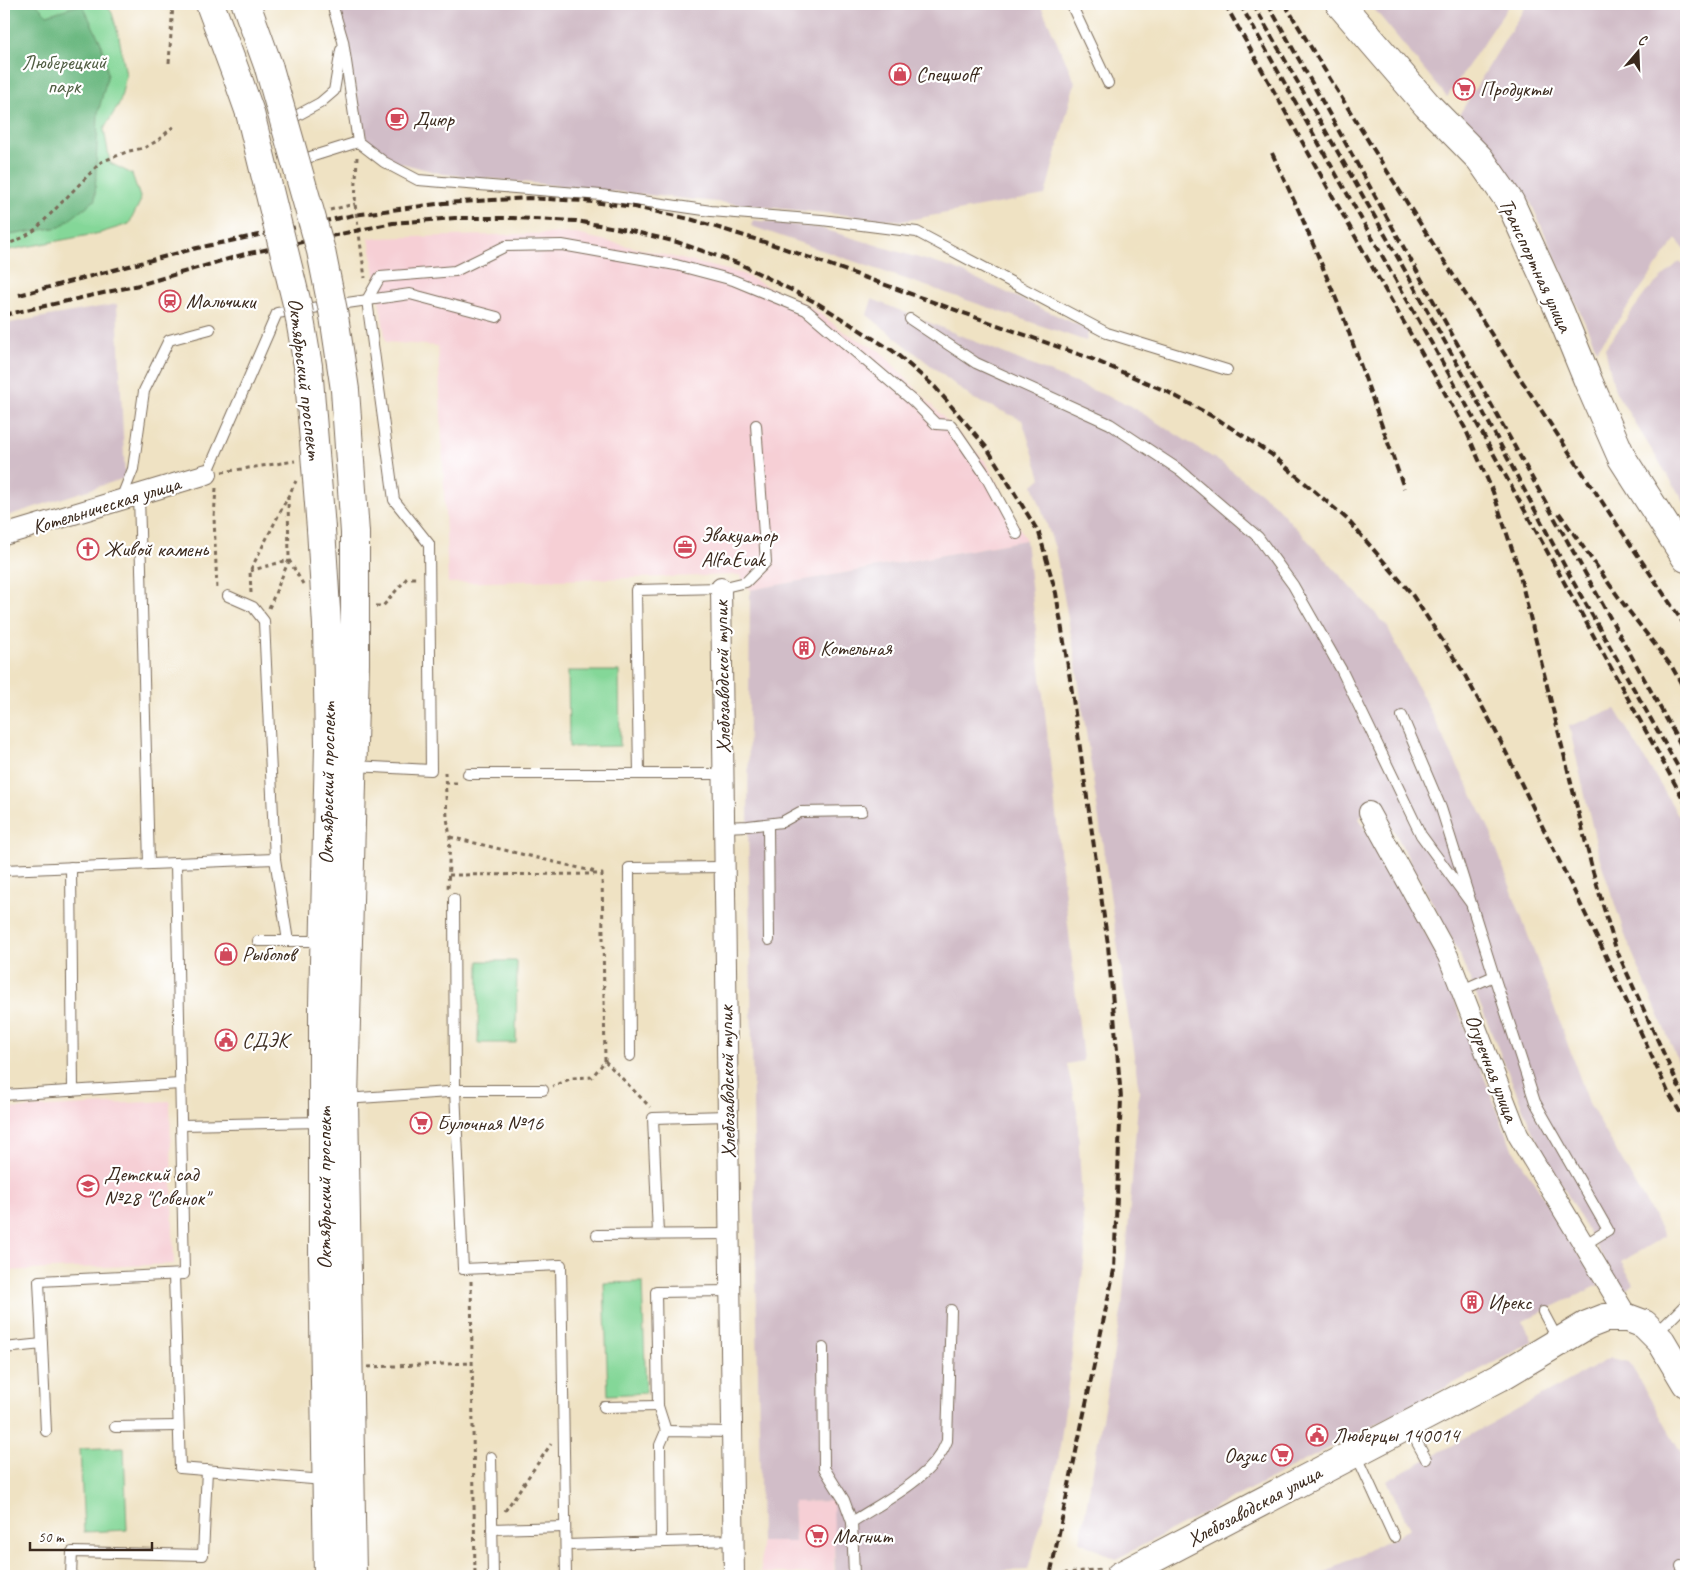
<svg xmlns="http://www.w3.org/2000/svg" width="1690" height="1580" viewBox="0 0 1690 1580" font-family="Caveat,sans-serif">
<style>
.built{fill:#f6cfd5}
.industrial{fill:#d1bdc8}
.green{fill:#84d798;stroke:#60805b}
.forest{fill:#6bb880;stroke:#53714f}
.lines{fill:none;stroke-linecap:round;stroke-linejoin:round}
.lane-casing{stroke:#7a6a58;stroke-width:12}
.street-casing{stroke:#7a6a58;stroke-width:22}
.secondary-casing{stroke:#7a6a58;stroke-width:30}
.primary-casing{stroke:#7a6a58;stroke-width:30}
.path{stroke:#7a6a58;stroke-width:3;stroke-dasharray:4 4;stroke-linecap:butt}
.lane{stroke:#fff;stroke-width:10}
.street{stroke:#fff;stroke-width:20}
.secondary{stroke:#fff;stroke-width:28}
.primary{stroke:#fff;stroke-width:28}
.rail{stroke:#3b2a1e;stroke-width:4;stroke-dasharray:8 4;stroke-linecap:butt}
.primary-bridge-casing{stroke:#7a6a58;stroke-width:30;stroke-linecap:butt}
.primary-bridge{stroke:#fff;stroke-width:28}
.labels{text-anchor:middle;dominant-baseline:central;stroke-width:4.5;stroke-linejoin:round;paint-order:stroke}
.park-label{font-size:21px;fill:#515e43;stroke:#fff}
.poi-label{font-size:21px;fill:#3b2a1e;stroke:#fff;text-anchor:start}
.street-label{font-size:21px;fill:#3b2a1e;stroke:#fff}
</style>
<rect width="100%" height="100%" fill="#fff"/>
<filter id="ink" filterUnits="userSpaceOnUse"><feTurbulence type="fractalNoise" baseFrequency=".02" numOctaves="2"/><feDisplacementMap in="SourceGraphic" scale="10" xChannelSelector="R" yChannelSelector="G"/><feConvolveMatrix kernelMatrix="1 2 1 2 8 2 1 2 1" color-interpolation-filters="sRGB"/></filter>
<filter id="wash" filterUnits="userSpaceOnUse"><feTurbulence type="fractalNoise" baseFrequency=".0096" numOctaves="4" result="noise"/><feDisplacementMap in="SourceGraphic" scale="20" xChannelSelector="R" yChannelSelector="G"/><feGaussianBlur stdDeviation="1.12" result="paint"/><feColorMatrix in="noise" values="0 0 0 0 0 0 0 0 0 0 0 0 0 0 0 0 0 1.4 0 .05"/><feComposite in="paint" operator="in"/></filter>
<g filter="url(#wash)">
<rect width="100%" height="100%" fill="#efe2c3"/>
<g class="built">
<polygon points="573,233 740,273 809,306 843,331 880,351 986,462 1026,540 750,590 740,575 448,583 438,346 386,342 369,238"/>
<polygon points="170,1101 174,1264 4,1271 4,1109"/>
<polygon points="834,1501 834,1576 795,1573 761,1573 761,1542 795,1542 793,1502"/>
</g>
<g class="industrial">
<polygon points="337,4 1040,4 1075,82 1045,195 903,221 443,174 381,158 367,144"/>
<polygon points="1370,4 1510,4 1447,97"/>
<polygon points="1527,4 1686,4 1686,251 1676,239 1597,350 1530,201 1459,115"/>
<polygon points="753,220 820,228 955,269 1089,330 1086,341 751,226"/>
<polygon points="1680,261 1686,269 1686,505 1615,391 1605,348 1647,291"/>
<polygon points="872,299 1131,406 1223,464 1273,503 1387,626 1489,828 1589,1103 1665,1236 1621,1262 1634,1284 1622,1292 1534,1135 1458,951 1380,805 1359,818 1435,950 1511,1146 1599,1285 1523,1321 1533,1342 1116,1559 1080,1542 1122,1307 1139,1090 1074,651 1055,548 1033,485 1041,478 1022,420 972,398 867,315"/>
<polygon points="117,304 125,478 4,517 4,324"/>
<polygon points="1026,540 1083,1061 1067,1064 1077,1111 1085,1255 1058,1462 1028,1570 835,1576 833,1501 793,1502 795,1542 761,1542 748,826 750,590"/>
<polygon points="1615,709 1686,828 1686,1080 1626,938 1599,856 1569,726"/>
<polygon points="1610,1358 1629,1362 1686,1461 1686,1576 1317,1576 1410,1529 1387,1481"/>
</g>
<g class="green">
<polygon points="4,4 106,4 112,13 119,37 126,75 120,102 104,129 110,163 132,174 141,200 129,224 100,233 4,251"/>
<polygon points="568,671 619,671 620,746 569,747"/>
<polygon points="479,961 517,961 516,1043 478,1043"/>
<polygon points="642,1282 646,1393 608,1395 604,1283"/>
<polygon points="124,1447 127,1530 84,1532 80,1449"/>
</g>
<polygon class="forest" points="4,4 36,4 47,15 82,4 101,43 108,74 98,113 95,200 60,227 4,236"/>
</g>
<g filter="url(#ink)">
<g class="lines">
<g class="lane-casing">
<g id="lane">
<polyline points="332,4 343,41 358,142 384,162 418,180 601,195 711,211 822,220 917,232 1107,333 1227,370"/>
<polyline points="1071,4 1108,83"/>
<polyline points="296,116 320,103 334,91 341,50"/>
<polyline points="307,158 358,142"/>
<polyline points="910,319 976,363 1110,424 1181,471 1258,537 1293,585 1342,671 1421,835 1470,902"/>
<polyline points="207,474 277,313 410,294 497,317"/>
<polyline points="139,495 149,864"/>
<polyline points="121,499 133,469 144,391 169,340 210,329"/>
<polyline points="228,596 253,607 264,621 275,859 288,941"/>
<polyline points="1402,716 1441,808 1494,976"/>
<polyline points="354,766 431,770 429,544 394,500 367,300 380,277 455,271 506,246 562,245 676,265 733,280 806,310 913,401 936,424 951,425 984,473 1017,534"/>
<polyline points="468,774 723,774"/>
<polyline points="639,774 636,590 721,588 746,582 766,562 756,425"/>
<polyline points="768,824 769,940"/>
<polyline points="723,827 748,826 782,822 800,812 862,811"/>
<polyline points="71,867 73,1091"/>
<polyline points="4,870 275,859"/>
<polyline points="454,899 455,1090 543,1090"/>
<polyline points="258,941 323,941"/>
<polyline points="1462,990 1494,976 1535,1102 1608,1230 1584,1245"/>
<polyline points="630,1056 629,868 724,867"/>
<polyline points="4,1095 180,1084"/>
<polyline points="344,1099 449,1092 455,1090 463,1269 561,1265 566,1576"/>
<polyline points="182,1125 321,1122"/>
<polyline points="658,1234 653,1118 728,1116"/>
<polyline points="597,1235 729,1234"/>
<polyline points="174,1275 180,1468 324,1480"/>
<polyline points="1543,1312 1559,1342"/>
<polyline points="1656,1334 1686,1304"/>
<polyline points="42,1344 39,1281 184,1274 176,863"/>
<polyline points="4,1348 42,1344 46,1431"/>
<polyline points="823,1348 824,1468 844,1500 852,1522"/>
<polyline points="604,1407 658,1406"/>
<polyline points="1408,1426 1426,1459"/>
<polyline points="115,1427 178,1426"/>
<polyline points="666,1431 658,1406 656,1292 730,1291"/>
<polyline points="1356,1454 1394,1537"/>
<polyline points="491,1457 493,1576"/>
<polyline points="492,1529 565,1527"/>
<polyline points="661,1542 660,1445 666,1431 731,1432"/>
<polyline points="566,1545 733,1540"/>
<polyline points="1681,1566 1686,1574"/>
<polyline points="71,1576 72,1552 203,1555 207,1470"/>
<path d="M 854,1576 L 852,1522 C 884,1501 933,1478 947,1441 L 951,1310"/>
</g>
</g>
<g class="street-casing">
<g id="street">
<polyline points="4,535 207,474"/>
<polyline points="721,588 734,1576"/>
<polyline points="1369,812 1448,956 1518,1135 1628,1318"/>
</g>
</g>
<g class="secondary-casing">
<g id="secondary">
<polyline points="1340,4 1427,105 1480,159 1510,202 1560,312 1589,383 1622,458 1686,558"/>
<polyline points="1120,1576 1500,1377 1587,1325 1605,1318 1628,1318 1644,1324 1661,1341 1686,1383"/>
</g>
</g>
<g class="primary-casing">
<g id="primary">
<polyline points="210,4 238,79"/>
<polyline points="246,4 269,68"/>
<polyline points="321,529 327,625 329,746 323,1005 323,1252 328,1576"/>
<polyline points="352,1576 344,1099 355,664 355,533"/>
</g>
</g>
<g class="path">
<polyline points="169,63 173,4"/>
<polyline points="357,157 355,204 365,278"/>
<polyline points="330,210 355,204"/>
<polyline points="4,246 24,237 36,229 101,162 129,151 144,148 157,141 175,125"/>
<polyline points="222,472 295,461"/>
<polyline points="216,488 214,517 217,590"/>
<polyline points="289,560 303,584"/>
<polyline points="250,571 288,560"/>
<polyline points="251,593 250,571 296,481"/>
<polyline points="376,606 383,606 407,578 417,578"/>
<polyline points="269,608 289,560 288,496"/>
<polyline points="445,772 447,818 450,837 448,890"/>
<polyline points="445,783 460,783"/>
<polyline points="450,837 596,872"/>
<polyline points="449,875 602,874 605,1061 592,1077 572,1078 553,1086"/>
<polyline points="605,1061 650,1107"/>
<polyline points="471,1281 475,1576"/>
<polyline points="368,1367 472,1363"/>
<polyline points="505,1511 551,1444"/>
<polyline points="1040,1576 1102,1569"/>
</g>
<use href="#lane" class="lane"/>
<use href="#street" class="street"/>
<use href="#secondary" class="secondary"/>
<use href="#primary" class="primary"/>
<g class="rail">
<polyline points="1225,4 1384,288 1465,428 1493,492 1517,564 1593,872 1616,949 1679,1087 1686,1099"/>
<polyline points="1240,4 1476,422 1686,804"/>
<polyline points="1253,4 1384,233 1464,376 1571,578 1686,781"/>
<polyline points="1268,4 1686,754"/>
<path d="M 1285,4 C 1411,216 1548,422 1686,627"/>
<polyline points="1272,153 1302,218 1342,313 1404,488"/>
<polyline points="19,295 197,248 354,215 444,203 528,198 584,201 634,207 690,219 777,246 1092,359 1168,392 1219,420 1271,454 1347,519 1411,593 1462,670 1495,730 1604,952 1668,1092 1686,1122"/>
<polyline points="4,315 139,285 245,254 393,223 455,218 513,218 576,221 627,230 677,242 740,264 817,303 893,351 935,387 987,448 1039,533 1056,593 1071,685 1108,945 1121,1098 1114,1270 1050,1576"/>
<polyline points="1559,513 1622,602 1672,667 1686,692"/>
</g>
<g class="primary-bridge-casing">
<g id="primary-bridge">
<polyline points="269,68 321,251 334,316 345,390 355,533"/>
<polyline points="238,79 250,113 298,308 308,366 321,529"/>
</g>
</g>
<use href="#primary-bridge" class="primary-bridge"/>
</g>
</g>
<defs>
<g id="shop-ring" transform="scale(1.125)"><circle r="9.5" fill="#fff" stroke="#d1495b" stroke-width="1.5"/><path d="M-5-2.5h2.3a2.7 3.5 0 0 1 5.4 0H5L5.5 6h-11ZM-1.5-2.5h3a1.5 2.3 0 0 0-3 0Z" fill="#d1495b"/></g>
<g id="supermarket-ring" transform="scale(1.125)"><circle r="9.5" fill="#fff" stroke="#d1495b" stroke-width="1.5"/><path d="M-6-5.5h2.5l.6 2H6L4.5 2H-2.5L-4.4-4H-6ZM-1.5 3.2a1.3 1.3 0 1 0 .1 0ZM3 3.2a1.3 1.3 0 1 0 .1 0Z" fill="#d1495b"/></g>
<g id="cafe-ring" transform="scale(1.125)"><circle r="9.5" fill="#fff" stroke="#d1495b" stroke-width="1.5"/><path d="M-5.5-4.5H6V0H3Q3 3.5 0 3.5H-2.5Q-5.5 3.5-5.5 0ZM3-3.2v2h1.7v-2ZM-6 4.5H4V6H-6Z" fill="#d1495b"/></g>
<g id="station-ring" transform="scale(1.125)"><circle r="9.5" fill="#fff" stroke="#d1495b" stroke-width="1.5"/><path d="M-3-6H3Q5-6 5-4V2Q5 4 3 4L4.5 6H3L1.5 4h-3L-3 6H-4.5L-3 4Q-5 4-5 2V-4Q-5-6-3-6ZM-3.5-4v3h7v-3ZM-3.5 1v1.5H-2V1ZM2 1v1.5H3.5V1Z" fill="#d1495b"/></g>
<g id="office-ring" transform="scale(1.125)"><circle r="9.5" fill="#fff" stroke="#d1495b" stroke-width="1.5"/><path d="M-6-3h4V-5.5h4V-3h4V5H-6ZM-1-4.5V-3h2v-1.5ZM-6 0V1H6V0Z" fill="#d1495b"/></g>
<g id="church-ring" transform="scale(1.125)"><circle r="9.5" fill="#fff" stroke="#d1495b" stroke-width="1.5"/><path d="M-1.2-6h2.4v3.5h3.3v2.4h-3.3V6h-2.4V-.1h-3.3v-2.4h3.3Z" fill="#d1495b"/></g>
<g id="building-ring" transform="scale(1.125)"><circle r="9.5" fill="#fff" stroke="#d1495b" stroke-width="1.5"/><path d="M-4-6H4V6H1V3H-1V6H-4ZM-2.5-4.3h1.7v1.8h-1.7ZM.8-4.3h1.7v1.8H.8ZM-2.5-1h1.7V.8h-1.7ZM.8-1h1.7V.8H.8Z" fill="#d1495b"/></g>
<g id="civic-ring" transform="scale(1.125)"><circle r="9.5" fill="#fff" stroke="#d1495b" stroke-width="1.5"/><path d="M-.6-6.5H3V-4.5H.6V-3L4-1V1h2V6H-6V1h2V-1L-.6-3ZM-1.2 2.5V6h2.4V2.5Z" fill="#d1495b"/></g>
<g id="school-ring" transform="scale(1.125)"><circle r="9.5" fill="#fff" stroke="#d1495b" stroke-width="1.5"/><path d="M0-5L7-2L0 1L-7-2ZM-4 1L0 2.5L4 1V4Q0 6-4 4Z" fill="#d1495b"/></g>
</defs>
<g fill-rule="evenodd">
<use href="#shop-ring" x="900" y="74"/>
<use href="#supermarket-ring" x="1464" y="89"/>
<use href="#cafe-ring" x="397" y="119"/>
<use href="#station-ring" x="170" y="301"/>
<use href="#office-ring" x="685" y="547"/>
<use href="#church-ring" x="88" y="549"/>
<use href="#building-ring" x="804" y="648"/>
<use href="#shop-ring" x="226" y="954"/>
<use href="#civic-ring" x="226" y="1040"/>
<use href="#supermarket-ring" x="421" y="1123"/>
<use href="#school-ring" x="88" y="1186"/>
<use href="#building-ring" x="1472" y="1302"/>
<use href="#civic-ring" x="1317" y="1435"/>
<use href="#supermarket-ring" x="1282" y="1455"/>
<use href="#supermarket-ring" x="817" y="1536"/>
</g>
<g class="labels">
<g class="park-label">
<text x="64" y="62">Люберецкий<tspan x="64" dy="24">парк</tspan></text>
</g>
<g class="poi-label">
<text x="916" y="74">Спецшoff</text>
<text x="1480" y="89">Продукты</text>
<text x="413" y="119">Диюр</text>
<text x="186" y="301">Мальчики</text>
<text x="701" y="535">Эвакуатор<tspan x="701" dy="24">AlfaEvak</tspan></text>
<text x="104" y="549">Живой камень</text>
<text x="820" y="648">Котельная</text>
<text x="242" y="954">Рыболов</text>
<text x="242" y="1040">СДЭК</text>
<text x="437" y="1123">Булочная №16</text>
<text x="104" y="1174">Детский сад<tspan x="104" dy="24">№28 "Совенок"</tspan></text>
<text x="1488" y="1302">Ирекс</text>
<text x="1333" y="1435">Люберцы 140014</text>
<text x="1266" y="1455" text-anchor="end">Оазис</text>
<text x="833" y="1536">Магнит</text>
</g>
<g class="street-label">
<text transform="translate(1536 265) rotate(65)">Транспортная улица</text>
<text transform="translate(305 379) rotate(83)">Октябрьский проспект</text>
<text transform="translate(106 505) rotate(-17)">Котельническая улица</text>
<text transform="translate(722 677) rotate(-91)">Хлебозаводской тупик</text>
<text transform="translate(327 783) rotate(-89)">Октябрьский проспект</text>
<text transform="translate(1492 1068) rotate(69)">Огуречная улица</text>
<text transform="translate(727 1082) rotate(-91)">Хлебозаводской тупик</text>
<text transform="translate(324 1188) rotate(-90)">Октябрьский проспект</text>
<text transform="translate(1254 1506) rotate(-28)">Хлебозаводская улица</text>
</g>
</g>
<rect width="1690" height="1580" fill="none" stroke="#fff" stroke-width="20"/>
<g transform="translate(1638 52) rotate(19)" stroke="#ffffff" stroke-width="4" paint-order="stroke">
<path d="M0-4L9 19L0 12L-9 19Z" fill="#3b2a1e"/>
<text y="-8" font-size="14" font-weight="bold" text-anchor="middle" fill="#3b2a1e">С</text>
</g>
<path d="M30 1542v8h122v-8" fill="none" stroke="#3b2a1e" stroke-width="2.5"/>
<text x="38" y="1542" font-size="15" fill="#3b2a1e" stroke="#ffffff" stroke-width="4" paint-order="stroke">50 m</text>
</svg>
